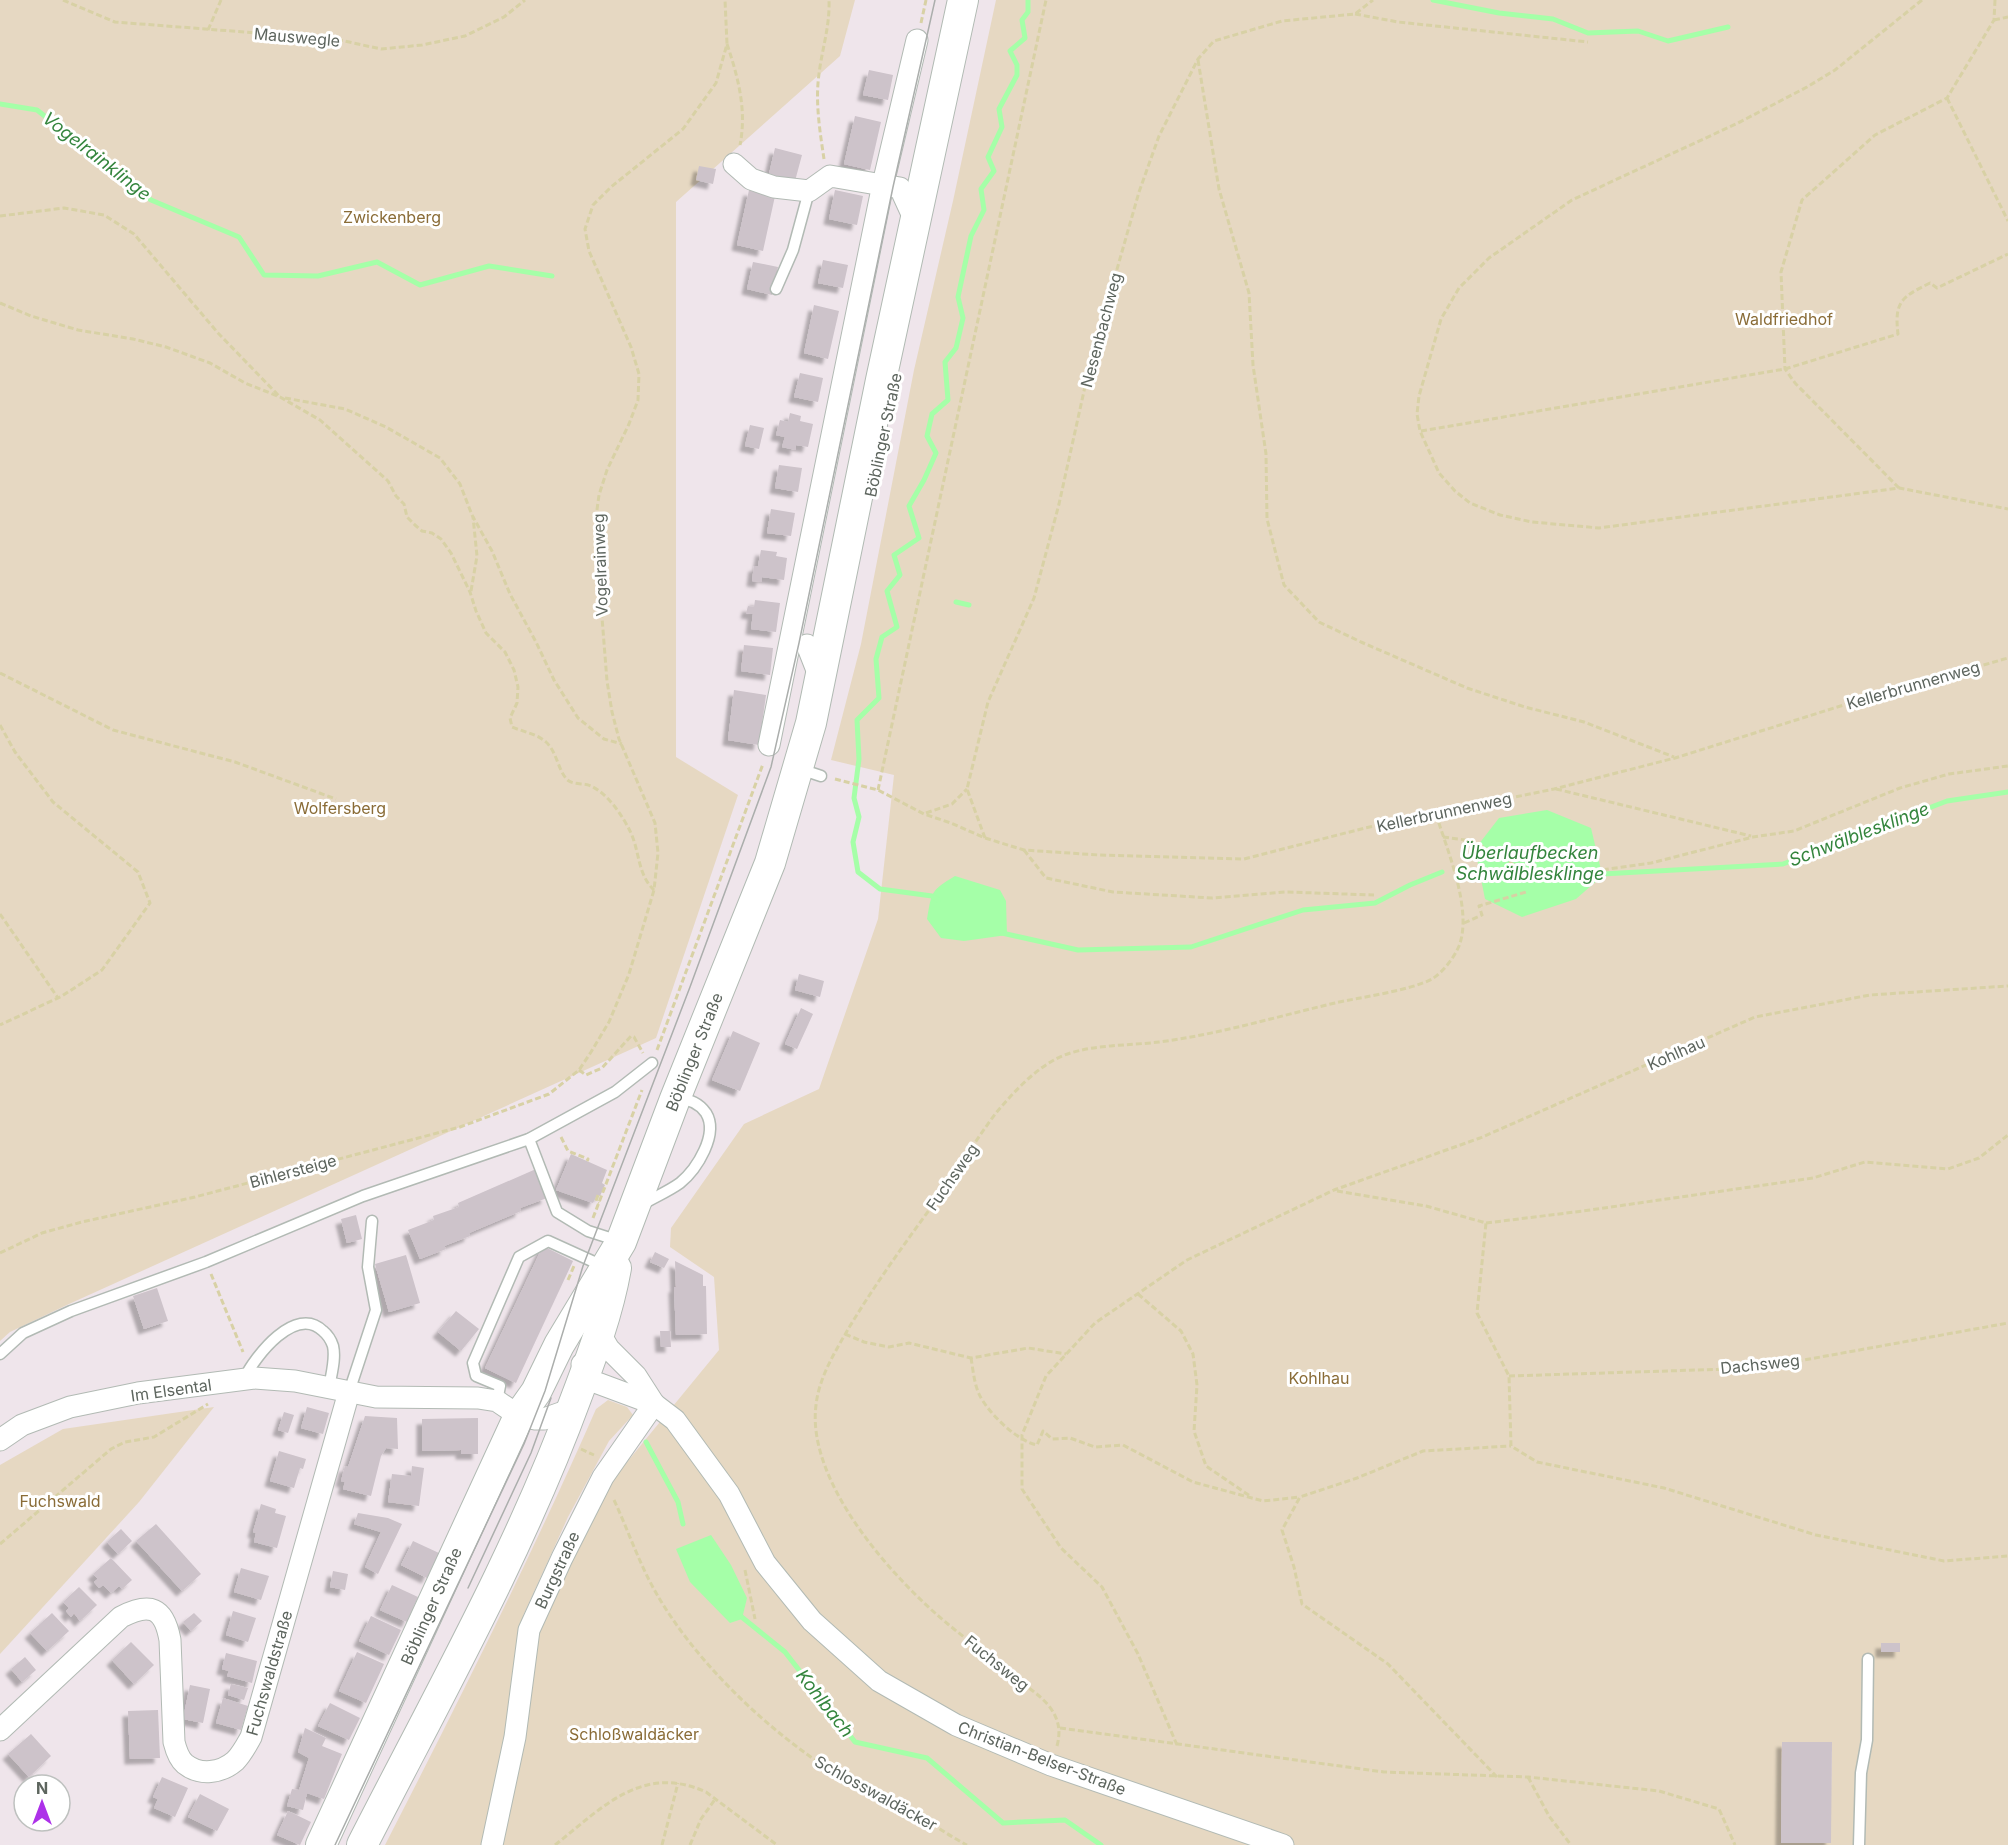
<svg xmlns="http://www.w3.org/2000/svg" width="2008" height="1845" viewBox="0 0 2008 1845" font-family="Inter,sans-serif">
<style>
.green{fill:#e6d8c2;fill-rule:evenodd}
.water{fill:#a5ffa8}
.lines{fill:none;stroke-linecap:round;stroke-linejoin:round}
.stream{stroke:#a5ffa8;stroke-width:5}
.building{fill:#cdc3ca;filter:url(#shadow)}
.service-casing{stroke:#b2bab4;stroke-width:13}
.minor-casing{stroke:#b2bab4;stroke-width:23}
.secondary-casing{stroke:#b1bab3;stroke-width:32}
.path{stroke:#d8d1a5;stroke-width:3;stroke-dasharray:6 3;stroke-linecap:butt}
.service{stroke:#fff;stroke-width:10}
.minor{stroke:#fff;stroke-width:21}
.secondary{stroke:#fff;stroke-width:30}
.tram{stroke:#abaeac;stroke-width:1.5}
.labels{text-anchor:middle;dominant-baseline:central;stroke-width:6;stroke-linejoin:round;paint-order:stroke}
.street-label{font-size:16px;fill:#5d655e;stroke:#fff}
.park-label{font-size:16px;fill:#8a6c37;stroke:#fff}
.water-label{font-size:18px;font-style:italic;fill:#34853d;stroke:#fff}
</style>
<defs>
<filter id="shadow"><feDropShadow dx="-5.5" dy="5.5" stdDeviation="1.5" flood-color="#0004"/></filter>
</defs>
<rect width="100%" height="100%" fill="#efe5eb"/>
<g class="green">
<polygon points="0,0 855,0 840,56 676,202 676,757 738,795 656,1038 69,1304 10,1332 0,1341"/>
<path d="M 996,0 L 2008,0 L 2008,1845 L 499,1845 L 537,1634 L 600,1495 L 719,1350 L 714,1277 L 670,1247 L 671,1228 L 744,1124 L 819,1089 L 878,919 L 894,775 L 831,760 L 861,644 L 914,370 L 953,201 ZM 1782,1742 L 1832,1743 L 1830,1843 L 1781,1842 Z"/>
<path d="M 608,1400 L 627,1407 L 633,1415 L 609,1441 L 568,1517 L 523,1616 L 508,1738 L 491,1845 L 385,1845 C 459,1701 531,1557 596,1409 Z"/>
<polygon points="214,1407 139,1502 0,1654 0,1465 63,1429"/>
</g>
<g class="water">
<polygon points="1547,810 1591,828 1602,874 1600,878 1576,899 1522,917 1485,899 1475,849 1499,818"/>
<path d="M 955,876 L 1000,890 L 1006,901 L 1007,935 L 964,941 L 941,938 L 927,919 C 932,892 930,891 955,876 Z"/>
<polygon points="711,1535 731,1565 747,1598 742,1619 730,1623 690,1582 676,1549"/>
</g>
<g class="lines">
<g class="stream">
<polyline points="1433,0 1499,13 1553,19 1588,33 1638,31 1668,41 1728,27"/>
<polyline points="0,104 37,110 151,200 239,237 264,275 318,276 377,262 420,285 489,266 552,276"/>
<polyline points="956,602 969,605"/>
<polyline points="1602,874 1783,864 1947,801 2008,792"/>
<polyline points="938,900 932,896 880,889 858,872 853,842 859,817 854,798 859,759 857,720 879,698 876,659 882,637 897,627 887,591 900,575 894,555 919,538 909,506 924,480 936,453 927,436 932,414 948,400 945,362 956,348 963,318 958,297 971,236 984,210 981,189 994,171 988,157 1002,127 999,109 1017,75 1017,65 1010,51 1025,38 1022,20 1028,12 1028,0"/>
<polyline points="1002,933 1078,950 1191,947 1303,910 1375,903 1410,885 1442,872"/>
<polyline points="646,1442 678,1502 683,1524"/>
<polyline points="738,1614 785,1652 855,1742 927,1758 1003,1823 1065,1820 1101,1845"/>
</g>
</g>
<g class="building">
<polygon points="869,70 893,75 888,100 863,95"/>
<polygon points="855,116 881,122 870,170 844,164"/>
<polygon points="775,148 802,155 795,181 769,174"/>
<polygon points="699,166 716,169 713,184 696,180"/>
<polygon points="749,190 775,196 763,251 737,245"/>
<polygon points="835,190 863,196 857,225 829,219"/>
<polygon points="823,260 848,265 843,288 818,283"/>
<polygon points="753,262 778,267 772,295 747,289"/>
<polygon points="814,305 839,311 828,359 804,353"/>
<polygon points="800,373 823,378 818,402 794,397"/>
<polygon points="790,413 801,416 800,421 813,424 808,447 796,445 796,450 782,447 785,437 776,435 780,420 788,422"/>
<polygon points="750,425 764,428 759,449 745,446"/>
<polygon points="779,465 802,468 798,492 775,488"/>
<polygon points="771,509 795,513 791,536 767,533"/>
<polygon points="761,550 777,552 776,556 787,558 784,580 762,577 761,582 752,581 754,566 758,566"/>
<polygon points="755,600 780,603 776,632 751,629 753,614 746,613 748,606 754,607"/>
<polygon points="744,645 773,648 770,675 741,671"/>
<polygon points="734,690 766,695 759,745 728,740"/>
<polygon points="799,974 824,981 820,997 795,990"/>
<polygon points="801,1008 813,1014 797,1049 785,1044"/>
<polygon points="733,1031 760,1043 740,1091 712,1080"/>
<polygon points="571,1154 607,1170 602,1183 605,1185 600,1196 597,1195 593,1203 556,1190"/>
<polygon points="536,1169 547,1198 520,1208 521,1211 469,1233 470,1236 444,1246 446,1249 420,1259 408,1230 434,1220 433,1216 459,1207 458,1203"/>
<polygon points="356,1215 362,1239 347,1243 341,1219"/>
<polygon points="543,1246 573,1261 516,1383 485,1368"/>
<polygon points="655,1252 669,1259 664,1268 650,1262"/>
<polygon points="406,1255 420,1303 389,1312 375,1264"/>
<polygon points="675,1261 703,1275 703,1286 706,1286 707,1334 676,1335 674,1287 676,1287"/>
<polygon points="157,1288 168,1321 144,1329 133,1296"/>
<polygon points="456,1311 479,1329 461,1351 438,1332"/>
<polygon points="660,1331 670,1331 671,1347 661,1347"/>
<polygon points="307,1407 329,1413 323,1434 301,1428"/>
<polygon points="284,1412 294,1415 288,1433 278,1430"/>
<polygon points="365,1416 397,1418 398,1449 386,1448 381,1456 371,1496 343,1489 345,1482 341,1481 345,1466 348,1467"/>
<polygon points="478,1418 478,1454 461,1454 461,1450 422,1451 422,1419"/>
<polygon points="279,1451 306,1459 303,1469 300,1468 294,1488 270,1481"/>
<polygon points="412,1466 424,1468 419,1506 388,1502 392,1474 411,1476"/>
<polygon points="261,1504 276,1509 275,1513 286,1516 277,1548 254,1542 256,1533 253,1532"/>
<polygon points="358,1513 388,1518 402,1524 378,1574 365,1567 381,1532 354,1524"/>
<polygon points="156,1524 201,1574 182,1591 136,1541"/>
<polygon points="121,1529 132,1541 118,1554 107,1542"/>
<polygon points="413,1541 439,1553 427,1578 401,1565"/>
<polygon points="111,1558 132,1580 122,1589 119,1586 111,1593 103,1585 99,1588 94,1582 98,1579 93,1574"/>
<polygon points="241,1568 269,1576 261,1600 234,1592"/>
<polygon points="333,1571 348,1574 345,1590 330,1587"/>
<polygon points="392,1585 418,1597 407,1622 380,1610"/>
<polygon points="79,1587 97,1605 80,1621 74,1613 71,1617 66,1611 69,1608 63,1602"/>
<polygon points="233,1611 256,1618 248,1642 226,1635"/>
<polygon points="52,1613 69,1631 47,1651 30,1633"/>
<polygon points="194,1613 202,1621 191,1631 183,1622"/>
<polygon points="371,1616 401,1630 389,1655 359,1641"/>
<polygon points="131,1642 154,1665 134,1684 112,1660"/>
<rect x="1881" y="1643" width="19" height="9"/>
<polygon points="357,1652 384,1664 366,1703 339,1691"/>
<polygon points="226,1653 257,1661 252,1683 227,1676 229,1671 222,1669"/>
<polygon points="25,1657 36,1670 22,1682 11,1669"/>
<polygon points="231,1684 248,1688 244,1700 228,1695"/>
<polygon points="190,1685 210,1689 203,1723 183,1719"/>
<polygon points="223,1698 248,1706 241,1730 216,1723"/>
<polygon points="330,1703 360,1718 349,1740 318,1726"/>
<polygon points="158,1710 160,1758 130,1759 128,1711"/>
<polygon points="305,1728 326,1738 322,1746 342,1754 324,1799 307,1793 303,1810 287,1806 292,1789 299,1790 309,1758 298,1752"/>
<polygon points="31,1734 51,1756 29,1777 8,1754"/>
<polygon points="1782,1742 1832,1742 1831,1843 1781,1843"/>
<polygon points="162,1777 188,1788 175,1817 154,1808 158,1799 153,1797"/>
<polygon points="200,1794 229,1809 217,1831 188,1817"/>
<polygon points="288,1811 311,1822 300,1845 277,1835"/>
</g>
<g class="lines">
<g class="service-casing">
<g id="service">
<polyline points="776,289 793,250 809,191"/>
<polyline points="812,773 821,776"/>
<polyline points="529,1139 557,1212 588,1231 619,1241"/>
<path d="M 643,1204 C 655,1197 669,1191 680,1183 C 697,1169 719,1134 706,1113 C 699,1103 690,1099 678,1099"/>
<polyline points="0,1354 23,1333 71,1311 206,1262 363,1196 529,1139 615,1092 652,1063"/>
<path d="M 244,1379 C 255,1356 296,1304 323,1331 C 328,1335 331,1340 333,1346 C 336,1359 331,1375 329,1388"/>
<polyline points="349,1392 376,1310 368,1267 372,1221"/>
<polyline points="497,1401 500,1386 476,1376 473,1363 519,1257 548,1241 603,1266"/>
<polyline points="1859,1845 1861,1773 1867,1740 1868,1659"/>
</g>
</g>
<g class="minor-casing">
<g id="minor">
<polyline points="734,164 751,179 774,187 809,191 830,176 900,188 916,223"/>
<polyline points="807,645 820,678"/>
<polyline points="769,745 883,184 917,40"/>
<polyline points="599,1332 609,1349 636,1376 654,1404"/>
<polyline points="582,1364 584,1378 654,1404 675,1420 729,1494 765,1563 812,1621 879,1681 956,1725 1051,1765 1283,1845"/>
<polyline points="0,1440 22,1425 70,1407 138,1393 254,1378 295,1381 376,1397 478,1398 497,1401 519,1416 535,1419 544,1419 572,1409"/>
<path d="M 0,1730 L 121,1617 C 150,1602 164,1607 170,1640 L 174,1742 C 176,1750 179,1759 185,1764 C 200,1776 221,1773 235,1761 C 242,1754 246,1746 251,1737 L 349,1392"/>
<polyline points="492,1845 515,1737 529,1630 562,1558 603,1477 654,1404"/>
</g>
</g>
<g class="secondary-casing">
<g id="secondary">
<polyline points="321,1845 519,1416 536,1392 559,1345 621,1242 675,1099 770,863 811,723 881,380 963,0"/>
<path d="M 362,1845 C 437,1698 519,1553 576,1398 C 592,1356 608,1313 616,1268"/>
</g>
</g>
<g class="path">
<polyline points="63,0 115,22 335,39 381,49 422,45 465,36 504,17 525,0"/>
<polyline points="1922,0 1835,70 1807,87 1738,123 1572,200 1489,258 1459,288 1441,319 1419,396 1417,414 1420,431 1439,473 1455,491 1470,503 1500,515 1532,522 1599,528 1899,488 2008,509"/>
<polyline points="1355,14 1398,22 1588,42"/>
<polyline points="1994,20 2008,17"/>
<polyline points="921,23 926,0"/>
<polyline points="208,30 221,0"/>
<path d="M 727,44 C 738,77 747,110 740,145"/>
<polyline points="1198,60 1219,189 1249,293 1253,365 1266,454 1267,519 1284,585 1319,622 1361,642 1467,688 1525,707 1584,722 1674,757"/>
<polyline points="1947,98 2008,221"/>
<path d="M 824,159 C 820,132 815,102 819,74 C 822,49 830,26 829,0"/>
<polyline points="0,216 64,208 104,215 134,234 218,333 279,396"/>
<path d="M 0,303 L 31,316 L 78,330 L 133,339 L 166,347 L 210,363 L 245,383 L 280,397 L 320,420 L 388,481 L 396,496 L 404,504 L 407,517 L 415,525 L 422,531 L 432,533 L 441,539 L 451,553 L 470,592 L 476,611 L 486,633 L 505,652 L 514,670 L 518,687 L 517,703 L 510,718 L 512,727 C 524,732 537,734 546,742 C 558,753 558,773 569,781 C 575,785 585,783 591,786 C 608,794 622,815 630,831 C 640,851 637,874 654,890"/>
<polyline points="285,398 345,409 386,427 440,458 460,484 472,515 492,551 510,594 536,642 554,680 578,718 604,739 622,744"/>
<path d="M 1421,431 L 1785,369 L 1898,334 C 1894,301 1902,297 1930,283 L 1937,288 L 2008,254"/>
<polyline points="1899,488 1795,383 1785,369 1781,272 1802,200 1875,135 1947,98 1994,20 1995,0"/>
<polyline points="471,591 477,556 473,517"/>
<polyline points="0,673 113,730 235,762 336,799"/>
<polyline points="0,725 15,752 53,802 138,872 150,903 102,970 62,996 0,1025"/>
<polyline points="835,779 878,790 924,814 951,823 985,838 1024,850 1099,855 1244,859 1365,828 1554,789 1675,758 1847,704 2008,658"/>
<polyline points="1556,789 1751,836"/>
<polyline points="878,790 1046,0"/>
<polyline points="926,813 952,804 967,789"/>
<polyline points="1443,837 1473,841 1538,879 1651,863 1753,837 1794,831 1900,788 1949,774 2008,766"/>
<polyline points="985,838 967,789 988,702 1034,598 1059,504 1090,364 1139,192 1159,136 1198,59 1214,41 1282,21 1355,14 1373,0"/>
<polyline points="1024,850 1046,878 1113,892 1212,898 1286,892 1374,895"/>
<polyline points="0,914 58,998"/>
<polyline points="1464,923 1482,915 1479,906 1526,892"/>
<polyline points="657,1050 763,764"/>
<polyline points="579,1070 586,1075 602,1068 631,1036 634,1037 643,1053"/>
<polyline points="561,1137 568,1151 588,1159 587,1161"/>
<polyline points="1337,1191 1426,1206 1486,1223 1477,1313 1509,1376 1511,1446 1537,1462 1664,1488 1816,1535 1944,1561 2008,1556"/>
<polyline points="598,1195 596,1201 599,1203"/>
<polyline points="593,1218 642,1090"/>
<polyline points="1486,1223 1583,1211 1813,1178 1865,1162 1948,1169 1979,1158 2008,1135"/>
<polyline points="0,1253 42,1233 82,1222 195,1197 460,1127 549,1094 579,1070 591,1052 609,1022 629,974 654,890 658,853 655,823 619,739 612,712 607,681 596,541 596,517 599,495 607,470 629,424 638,400 639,374 631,347 589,251 585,229 593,205 611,187 683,129 716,83 727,44 725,0"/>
<polyline points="211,1274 243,1352"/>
<polyline points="568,1280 574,1266"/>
<polyline points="1138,1294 1181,1331 1193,1354 1197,1385 1194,1431 1206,1466 1250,1496"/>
<polyline points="845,1334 864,1342 889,1347 909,1343 971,1358 1028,1348 1066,1354"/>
<path d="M 971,1358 C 973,1369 974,1383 979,1394 C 988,1413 1017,1441 1037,1445 L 1043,1431 L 1052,1439 L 1070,1438 L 1095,1447 L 1123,1445 L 1193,1482 L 1263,1501 L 1300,1497"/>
<polyline points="1509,1376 1760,1368 2008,1323"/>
<polyline points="581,1449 594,1455"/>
<path d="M 614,1500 C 628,1530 639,1563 655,1591 C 695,1662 768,1731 836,1774 C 857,1788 883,1794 905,1807 C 927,1819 945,1834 967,1845"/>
<polyline points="0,1544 111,1449 125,1442 154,1437 208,1404"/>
<polyline points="745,1570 755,1619"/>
<polyline points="1060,1728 1384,1772 1528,1777 1659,1791 1719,1809 1735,1845"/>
<polyline points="1177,1745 1138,1654 1102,1587 1061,1548 1022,1489 1022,1435 1046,1376 1095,1323 1187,1260 1334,1190 1480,1138 1755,1017 1870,995 2008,986"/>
<path d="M 1057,1746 C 1061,1731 1059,1719 1049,1706 C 1040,1695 1027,1687 1016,1678 C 994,1660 971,1643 949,1625 C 893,1579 806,1482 816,1405 C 819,1377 836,1350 850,1326 C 876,1283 905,1243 935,1202 C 956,1173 974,1142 996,1113 C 1012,1094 1032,1072 1054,1060 C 1082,1044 1127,1046 1159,1042 C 1220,1034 1275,1017 1335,1003 C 1361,997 1409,991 1432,979 C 1443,972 1454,958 1459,946 C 1473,910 1447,850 1436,814"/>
<polyline points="1497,1777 1388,1664 1302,1604 1294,1567 1282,1530 1300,1497 1357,1478 1423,1451 1511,1446"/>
<polyline points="1528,1777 1549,1816 1571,1845"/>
<path d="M 555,1845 C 602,1808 642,1763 706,1792 L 777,1845"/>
<polyline points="662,1845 678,1783"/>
<polyline points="690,1845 701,1819 716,1798"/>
</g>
<use href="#service" class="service"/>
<use href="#minor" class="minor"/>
<use href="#secondary" class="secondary"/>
<g class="tram">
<polyline points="468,1588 531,1453 551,1398"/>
<polyline points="335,1845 524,1444 545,1391 583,1266 690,987 771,767 799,643 893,187 935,0"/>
</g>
</g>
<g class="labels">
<g class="street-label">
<text transform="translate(297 37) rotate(5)">Mauswegle</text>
<text transform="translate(1101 330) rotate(-75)">Nesenbachweg</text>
<text transform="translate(883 435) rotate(-78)">Böblinger Straße</text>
<text transform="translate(600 565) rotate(-92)">Vogelrainweg</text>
<text transform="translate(1913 685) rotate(-16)">Kellerbrunnenweg</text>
<text transform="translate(1444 812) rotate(-12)">Kellerbrunnenweg</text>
<text transform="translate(694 1052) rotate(-68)">Böblinger Straße</text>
<text transform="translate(1676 1053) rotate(-24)">Kohlhau</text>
<text transform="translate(293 1171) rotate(-15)">Bihlersteige</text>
<text transform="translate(952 1177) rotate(-55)">Fuchsweg</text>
<text transform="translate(1760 1364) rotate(-6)">Dachsweg</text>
<text transform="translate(171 1390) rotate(-8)">Im Elsental</text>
<text transform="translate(557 1570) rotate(-65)">Burgstraße</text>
<text transform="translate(431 1606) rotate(-66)">Böblinger Straße</text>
<text transform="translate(997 1663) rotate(39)">Fuchsweg</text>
<text transform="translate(269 1673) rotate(-74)">Fuchswaldstraße</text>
<text transform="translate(1042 1758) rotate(21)">Christian-Belser-Straße</text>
<text transform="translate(876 1793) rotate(29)">Schlosswaldäcker</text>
</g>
<g class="park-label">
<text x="392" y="217">Zwickenberg</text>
<text x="1784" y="319">Waldfriedhof</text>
<text x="340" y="808">Wolfersberg</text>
<text x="1319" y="1378">Kohlhau</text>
<text x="60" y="1501">Fuchswald</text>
<text x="634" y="1734">Schloßwaldäcker</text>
</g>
<g class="water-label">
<text transform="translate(97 156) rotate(38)">Vogelrainklinge</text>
<text transform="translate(1859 834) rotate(-21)">Schwälblesklinge</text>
<text x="1530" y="852">Überlaufbecken<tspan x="1530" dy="21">Schwälblesklinge</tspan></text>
<text transform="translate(825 1703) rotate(52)">Kohlbach</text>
</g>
</g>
<g transform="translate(42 1803)"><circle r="28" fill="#ffffff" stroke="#bec1bf" stroke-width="1.5"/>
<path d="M0-4.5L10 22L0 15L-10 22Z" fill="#ad31e9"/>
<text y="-9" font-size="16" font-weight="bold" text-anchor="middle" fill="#5d655e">N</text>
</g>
</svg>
